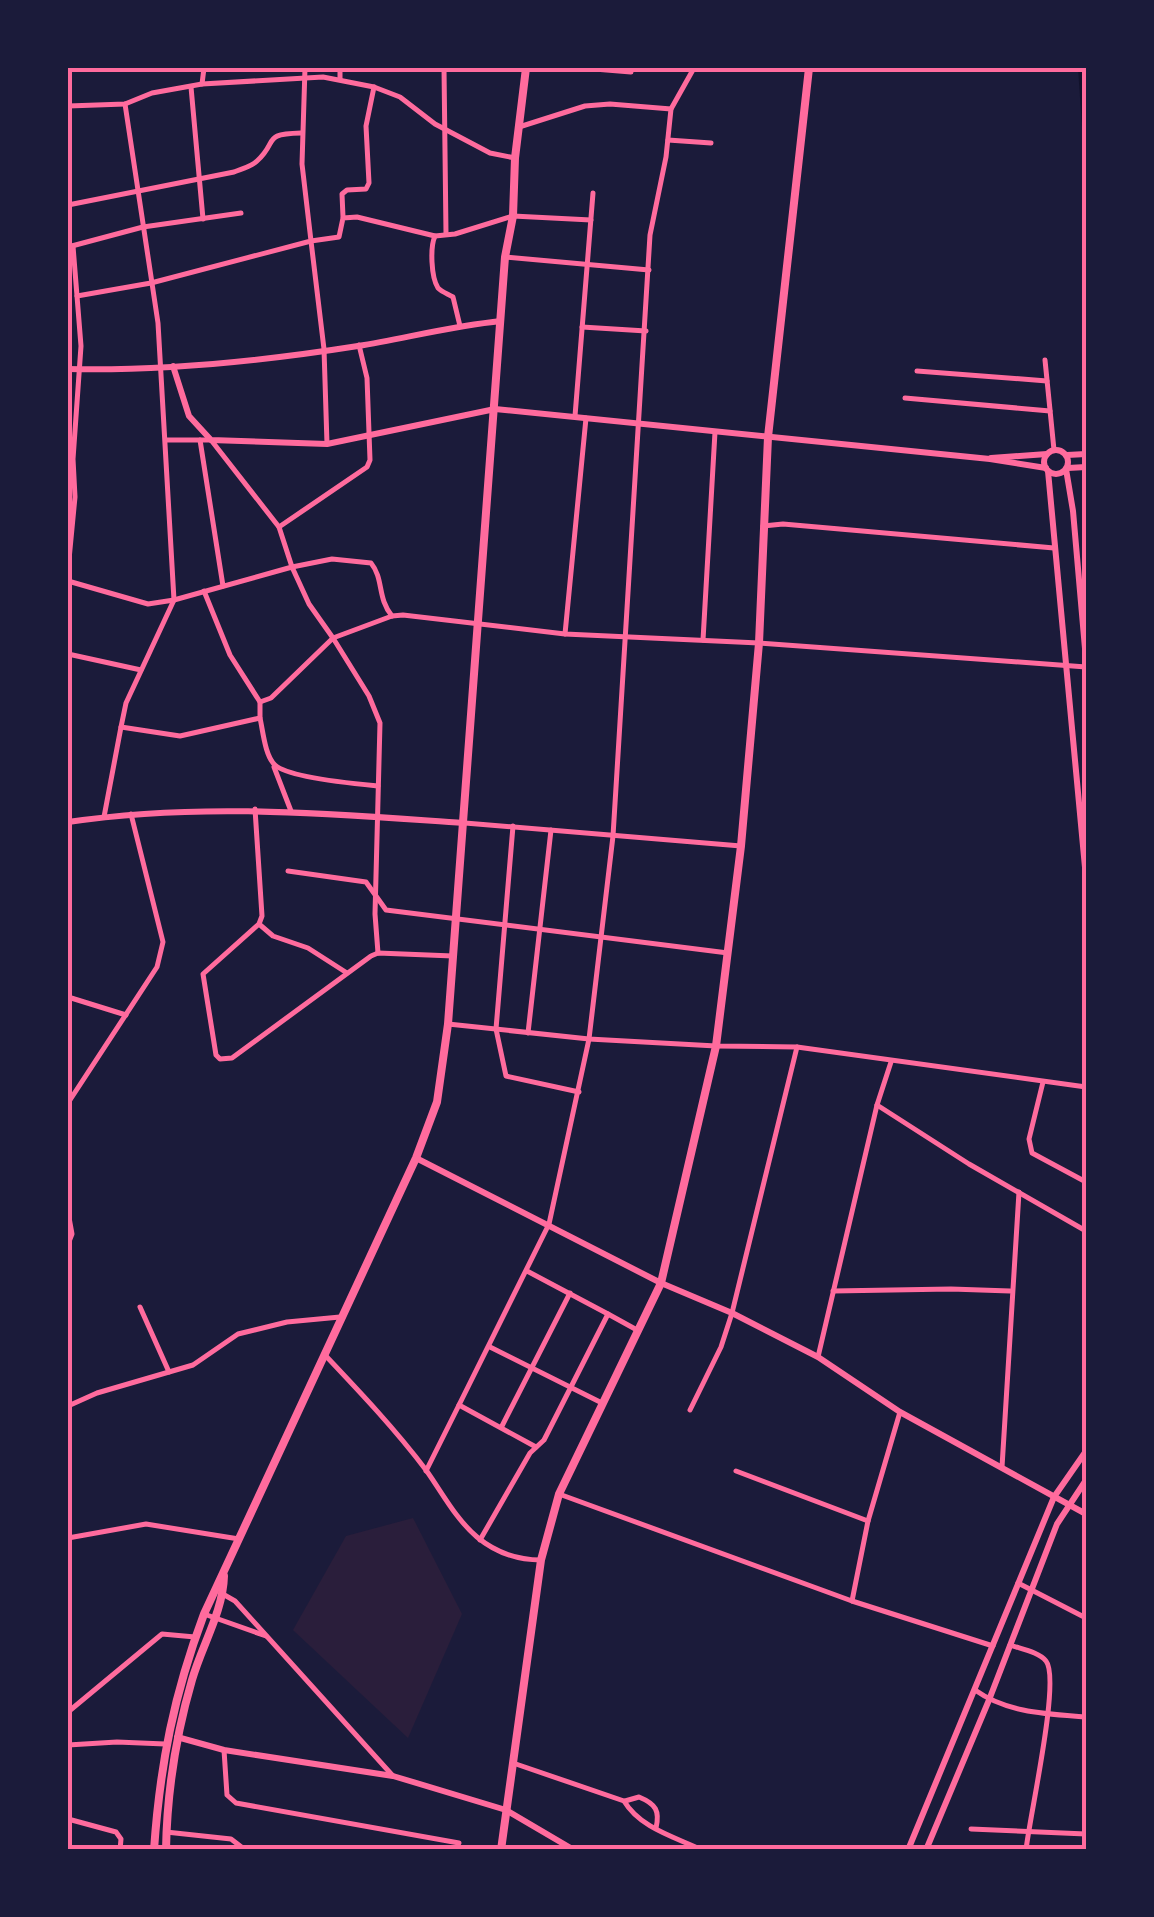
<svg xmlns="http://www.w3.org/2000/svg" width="1154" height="1917" viewBox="0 0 1154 1917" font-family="Montserrat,sans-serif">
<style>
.green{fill:#2a1e3b}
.water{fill:#12122b}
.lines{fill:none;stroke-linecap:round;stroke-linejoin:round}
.minor{stroke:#ff6b9d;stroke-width:5}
.tertiary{stroke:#ff6b9d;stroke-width:6}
.secondary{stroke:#ff6b9d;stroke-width:8}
.neatline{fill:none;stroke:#ff6b9d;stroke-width:4}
</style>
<rect width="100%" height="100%" fill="#1b1b3a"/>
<polygon class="green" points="413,1518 462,1614 408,1738 293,1630 346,1536"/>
<polygon class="water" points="1078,68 1086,68 1086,186"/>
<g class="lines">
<g class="minor">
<polyline points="444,68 446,234"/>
<polyline points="582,68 631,72"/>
<polyline points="340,79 340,68"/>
<polyline points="202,84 204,68"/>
<polyline points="191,87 203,219"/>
<polyline points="125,104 158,323 174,600 126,703 121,727 180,736 260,718 260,702"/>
<polyline points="68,106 125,104 152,93 202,84 323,77 374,87 400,97 435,124 490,153 515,158"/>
<polyline points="519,127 585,106 610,104 671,109"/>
<polyline points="668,140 711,143"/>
<path d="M 68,205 L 234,172 C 241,169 251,167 257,161 C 279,141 261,134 301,133"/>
<polyline points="343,217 342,194 347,190 366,189 369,183 366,126 374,87"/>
<path d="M 435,236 C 430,247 431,277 438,288 C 442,292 448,294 453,297 L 460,326"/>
<polyline points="68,247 143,227 241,213"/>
<polyline points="505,257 649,270"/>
<polyline points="77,296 151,283 311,241 302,164 305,68"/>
<polyline points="582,327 646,331"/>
<path d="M 359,345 L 367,378 L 370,460 L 367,467 L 279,527 L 292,567 L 332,559 L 371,563 C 384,579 377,598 392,616"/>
<polyline points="1045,360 1054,450"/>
<polyline points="917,371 1047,381"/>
<polyline points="905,398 1050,411"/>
<polyline points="575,416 593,193"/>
<polyline points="167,440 211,440 279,527"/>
<polyline points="200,440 223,586"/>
<polyline points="327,444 324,349 311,241 339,237 343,218 357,217 435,236 455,234 513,216 591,220"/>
<polyline points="763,526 783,524 1054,548"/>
<polyline points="68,570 75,497 73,459 81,346 73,246"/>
<polyline points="68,581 148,604 174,600 292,567 309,604 333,638 392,616 403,615 565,634 759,643 1086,667"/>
<polyline points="204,591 230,655 260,702 271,698 333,638 369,696 380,723 375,914 378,953"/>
<polyline points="565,634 586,418"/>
<polyline points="703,640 715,432"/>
<polyline points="68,654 141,670"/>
<path d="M 260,718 C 263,731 265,756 275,765 C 289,778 357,784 378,786"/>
<polyline points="274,767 291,811"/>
<polyline points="255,809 262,916 259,924 203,974 216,1055 220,1059 232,1058 371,956 378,953 453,956"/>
<polyline points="104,817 121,727"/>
<polyline points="465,823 741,846"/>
<polyline points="513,826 496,1029 506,1076 579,1092"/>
<polyline points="288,871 366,882 386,910 728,953"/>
<polyline points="259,924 273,936 308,948 347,973"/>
<polyline points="68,997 126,1015"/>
<polyline points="448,1024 589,1039 716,1046 797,1047 1086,1087"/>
<polyline points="528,1033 551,830"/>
<polyline points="1043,1082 1029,1139 1032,1153 1086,1182"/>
<polyline points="68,1103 157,967 163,942 131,814"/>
<polyline points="877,1105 969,1164 1086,1231"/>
<polyline points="68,1212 72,1234 68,1244"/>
<polyline points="527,1271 608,1314"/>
<polyline points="833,1291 951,1289 1010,1291"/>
<polyline points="140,1307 169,1372"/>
<polyline points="490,1347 602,1403"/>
<path d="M 324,1354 C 359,1391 395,1429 426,1470 C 443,1494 455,1518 477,1537 C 495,1552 518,1560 541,1560"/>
<polyline points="818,1357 877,1105 891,1062"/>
<polyline points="459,1405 549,1224 589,1039 613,836 650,235 666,157 671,109 694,68"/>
<polyline points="68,1406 97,1393 193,1365 238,1334 287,1322 340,1317"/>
<polyline points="690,1410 721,1347 732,1313 797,1047"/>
<polyline points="502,1426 570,1293"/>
<polyline points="1002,1467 1019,1192"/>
<polyline points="426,1471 459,1405 536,1447"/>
<polyline points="736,1471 868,1521"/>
<polyline points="559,1494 852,1601 993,1646"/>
<polyline points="68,1538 146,1524 239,1539"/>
<polyline points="480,1540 530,1453 544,1440 608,1314 637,1330"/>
<polyline points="1018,1583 1086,1618"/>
<polyline points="221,1593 235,1601 393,1776"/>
<polyline points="852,1601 868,1521 900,1412"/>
<polyline points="204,1614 266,1636"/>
<path d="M 1010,1645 C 1021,1649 1039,1652 1046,1661 C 1061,1679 1029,1819 1026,1850"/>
<path d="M 975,1690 C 1007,1713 1048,1714 1086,1717"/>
<polyline points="68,1712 162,1634 195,1637"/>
<polyline points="68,1745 117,1742 165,1744"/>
<polyline points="224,1750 227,1795 236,1803 459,1843"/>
<path d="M 513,1763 L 624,1801 C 640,1828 675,1837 702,1850"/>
<path d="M 625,1801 L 639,1797 C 656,1804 660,1811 656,1828"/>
<polyline points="68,1819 116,1832 121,1839 120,1850"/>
<polyline points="971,1829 1086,1834"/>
<polyline points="166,1832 231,1839 244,1849"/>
</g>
<g class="tertiary">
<polyline points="173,366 189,416 211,440 327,444 495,409 990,459 1046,468"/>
<path d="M 68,369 C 164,371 263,361 358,346 C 406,338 453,326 501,321"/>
<circle cx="1056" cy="462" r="12"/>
<polyline points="1067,455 1086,454"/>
<polyline points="991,458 1047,454"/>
<polyline points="1068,468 1086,467"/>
<polyline points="1066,469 1073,511 1086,660"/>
<polyline points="1048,471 1086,878"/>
<path d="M 68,822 C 201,802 331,814 464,823"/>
<polyline points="416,1158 661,1283 732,1313 818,1357 900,1412 1086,1514"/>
<polyline points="177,1737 224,1750 393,1776 506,1810 574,1850"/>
<polyline points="908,1850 1054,1497 1086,1451"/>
<polyline points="926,1850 989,1700 1057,1524 1086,1480"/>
</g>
<g class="secondary">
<path d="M 154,1850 C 160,1764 174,1694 204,1614 L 416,1158 L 437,1102 L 448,1024 L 505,257 L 513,216 L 515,158 L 526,68"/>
<path d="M 166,1850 C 167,1792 176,1735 192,1680 C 202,1645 223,1612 224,1576"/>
<polyline points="501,1850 541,1560 559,1494 661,1283 716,1046 741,846 759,643 768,437 809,68"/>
</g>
</g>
<rect width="1154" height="1917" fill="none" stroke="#1b1b3a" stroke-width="140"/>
<rect x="70" y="70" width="1014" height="1777" class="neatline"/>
</svg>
